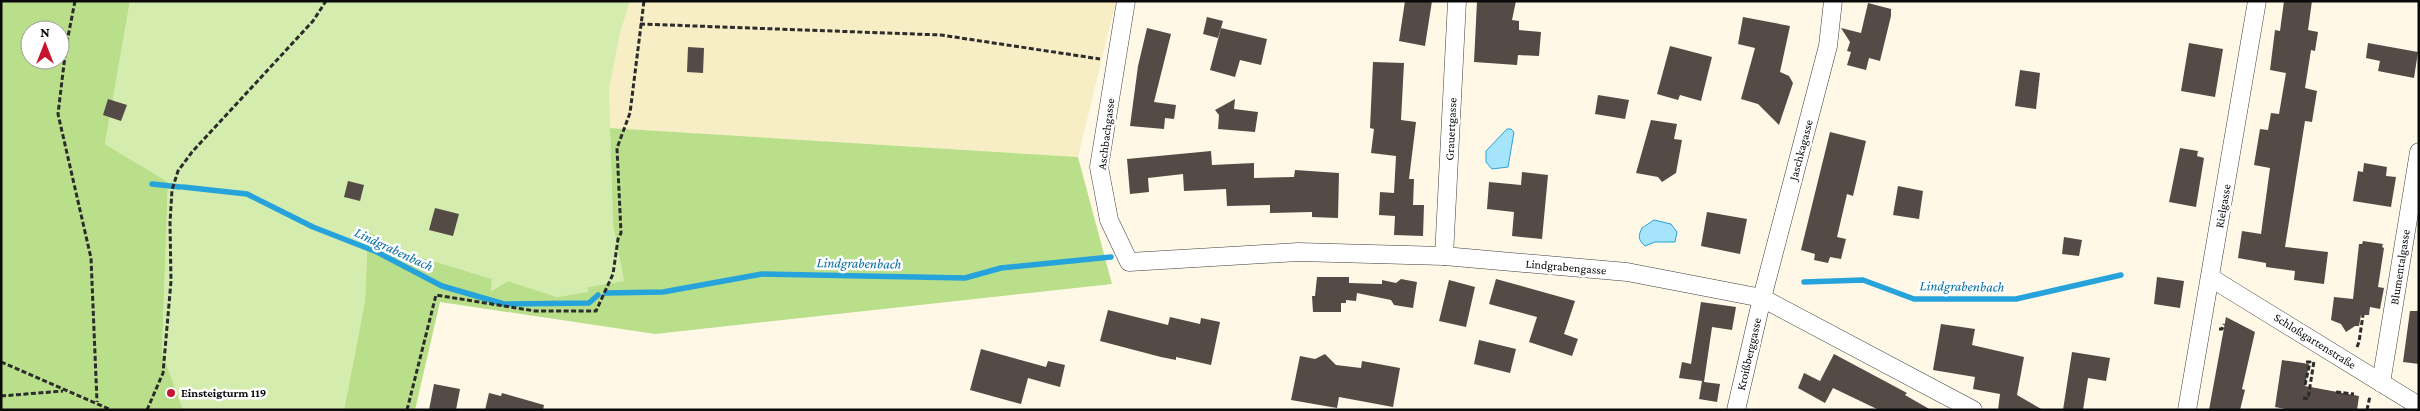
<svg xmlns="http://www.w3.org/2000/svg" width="2420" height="411" viewBox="0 0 2420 411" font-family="'Crimson Pro',serif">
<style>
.farmland{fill:#f7eec5}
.green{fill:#d4edae}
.forest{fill:#b9df8b;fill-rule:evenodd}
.water{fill:#a6e4fc;stroke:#26a3da}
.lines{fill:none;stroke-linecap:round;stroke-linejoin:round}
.stream{stroke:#26a3da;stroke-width:5.5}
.building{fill:#544a46}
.street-casing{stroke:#3d3d3d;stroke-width:19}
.path{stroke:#2c2c2c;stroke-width:3;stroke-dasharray:5 2.5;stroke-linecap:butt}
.street{stroke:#fff;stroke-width:18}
.poi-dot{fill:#c6162f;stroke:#fff;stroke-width:2}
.labels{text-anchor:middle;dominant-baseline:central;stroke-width:5;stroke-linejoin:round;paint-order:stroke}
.street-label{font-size:12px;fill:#0a0a0a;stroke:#fff}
.poi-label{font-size:12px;font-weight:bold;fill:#0a0a0a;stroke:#fff;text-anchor:start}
.water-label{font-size:14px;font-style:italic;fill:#0970a6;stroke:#fff}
</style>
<rect width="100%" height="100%" fill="#fff8e7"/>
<polygon class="farmland" points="630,1 1116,1 1078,157 610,128 609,89 620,33"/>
<polygon class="green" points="130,1 630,1 620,33 609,89 613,225 624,281 589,287 589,292 557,297 508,281 490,291 492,279 407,253 368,231 365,301 344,410 183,410 162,352 168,182 105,144"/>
<g class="forest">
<path d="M 1,1 L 130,1 L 105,144 L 168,182 L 162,352 L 183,410 L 1,410 ZM 30,30 L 60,30 L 60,60 L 30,60 Z"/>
<polygon points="610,128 1078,157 1112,284 655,334 440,302 415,410 344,410 365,301 368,231 407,253 492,279 491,291 508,281 557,297 588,292 588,287 624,281 613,225"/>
</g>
<g class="water">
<polygon points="1507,129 1511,129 1514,132 1508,167 1492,169 1486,162 1486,151"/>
<path d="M 1654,220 L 1671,224 L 1677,232 L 1675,242 L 1655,242 L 1645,246 C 1638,240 1638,236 1642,228 Z"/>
</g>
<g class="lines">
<g class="stream">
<polyline points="152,184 180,187"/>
<polyline points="183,187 247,194 313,227 377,252 442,286 504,304 589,303 598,295"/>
<polyline points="1804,282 1863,280 1914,299 2016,299 2121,275"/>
<polyline points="606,293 663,292 762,274 965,278 1001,268 1111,257"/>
</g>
</g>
<g class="building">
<polygon points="1405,1 1432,1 1425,46 1399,41"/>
<polygon points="1477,1 1516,1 1512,20 1519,21 1519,30 1541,32 1539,56 1518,55 1517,65 1474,62"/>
<polygon points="2284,1 2312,1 2308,30 2318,32 2315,51 2311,50 2305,88 2317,91 2312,122 2305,121 2285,247 2328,252 2324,284 2294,280 2295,271 2266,267 2266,263 2238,258 2242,231 2261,234 2270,168 2254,165 2260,129 2268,130 2271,113 2279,114 2286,73 2270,70 2275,30 2280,31"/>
<polygon points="1868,3 1891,9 1891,16 1880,61 1869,58 1866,70 1847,65 1851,52 1847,51 1850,42 1841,28 1861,33"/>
<polygon points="1207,17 1223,21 1218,38 1203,34"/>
<polygon points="1743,17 1790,26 1780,72 1789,76 1793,83 1779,125 1758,104 1741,99 1755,48 1738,44"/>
<polygon points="1147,28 1171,34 1154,102 1176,105 1174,119 1165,118 1164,129 1130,126 1138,66"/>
<polygon points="1221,28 1267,39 1261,65 1240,60 1235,77 1210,70"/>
<polygon points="2189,43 2223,49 2215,97 2181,91"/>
<polygon points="2368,43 2418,52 2414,78 2378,71 2380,61 2366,58"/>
<polygon points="1670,46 1712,57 1701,101 1680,95 1678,100 1657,94"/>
<polygon points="688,47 704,48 703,73 687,72"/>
<polygon points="1373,62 1404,63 1401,120 1416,122 1409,179 1414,179 1413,205 1424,205 1423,236 1394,235 1395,216 1379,215 1380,192 1394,193 1396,156 1371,153 1374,129 1370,128"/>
<polygon points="2020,70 2040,73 2036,109 2015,106"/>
<polygon points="1598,95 1629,100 1625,119 1595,114"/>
<polygon points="108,99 127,105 121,121 103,115"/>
<polygon points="1235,99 1234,109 1258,112 1255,132 1218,129 1219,115 1215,110"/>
<polygon points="1651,120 1677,124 1674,139 1682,140 1676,173 1662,182 1658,177 1636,173"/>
<polygon points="1830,132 1866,141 1853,196 1847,194 1837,237 1846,239 1841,259 1830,257 1828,263 1814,260 1815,254 1801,250"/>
<polygon points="2180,148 2198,151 2197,156 2204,158 2196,207 2169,202"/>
<polygon points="1211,151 1212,165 1254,163 1254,178 1294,177 1295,170 1339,173 1338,218 1312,217 1312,212 1270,213 1270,205 1227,206 1226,189 1184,191 1183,174 1148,178 1149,192 1130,194 1127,159"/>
<polygon points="2364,163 2387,167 2386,176 2396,177 2391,207 2353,201 2358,171 2363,172"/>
<polygon points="1522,172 1548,175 1542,239 1512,236 1514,212 1487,209 1489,182 1521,185"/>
<polygon points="348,181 364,185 360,201 344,197"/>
<polygon points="1898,186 1923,191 1919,219 1893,215"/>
<polygon points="435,208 459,214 453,236 429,230"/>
<polygon points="1707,212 1747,219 1740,254 1701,246"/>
<polygon points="2064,237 2082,240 2079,256 2062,254"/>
<polygon points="2363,241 2383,244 2382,247 2384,248 2378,287 2384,288 2380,309 2370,307 2369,315 2361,315 2359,326 2355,326 2346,332 2341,324 2331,320 2334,297 2353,299 2359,244 2362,244"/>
<polygon points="1317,277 1349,277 1349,283 1382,284 1382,280 1396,283 1401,279 1417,282 1413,308 1394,305 1391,300 1357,293 1356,301 1346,300 1346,303 1341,303 1341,312 1313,312 1312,296 1315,296"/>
<polygon points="2157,277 2184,281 2180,308 2154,304"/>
<polygon points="1496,279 1575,301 1564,334 1578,339 1572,356 1529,342 1537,317 1489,304"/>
<polygon points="1449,280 1475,287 1466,327 1439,321"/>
<polygon points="1701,302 1736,307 1732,330 1712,327 1704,382 1720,384 1717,402 1699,399 1702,381 1679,378 1682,362 1691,364"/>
<polygon points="1108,310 1168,325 1170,317 1200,324 1201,318 1220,322 1211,365 1176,357 1176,360 1161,357 1100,341"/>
<polygon points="2410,311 2419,311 2419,364 2403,362"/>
<polygon points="2226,317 2255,332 2242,389 2245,390 2240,410 2209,410"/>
<polygon points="1941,324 1975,329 1972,345 2024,357 2017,395 2043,410 1998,410 2000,394 1973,389 1975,377 1933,370"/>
<polygon points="1479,340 1516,349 1510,373 1474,364"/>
<polygon points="981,349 1046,367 1048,361 1065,365 1060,387 1028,378 1021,404 970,390"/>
<polygon points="2072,352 2110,358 2106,381 2088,378 2083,410 2063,410"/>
<polygon points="1325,354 1336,365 1361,368 1362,361 1400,368 1393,407 1339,397 1337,408 1291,400 1300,356 1315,359"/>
<polygon points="1834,354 1907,393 1905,395 1931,410 1879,410 1833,388 1825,403 1798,388 1804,373 1820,381"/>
<polygon points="2282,360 2309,364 2305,386 2359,396 2357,410 2291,410 2275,407"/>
<polygon points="434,384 460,389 456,410 429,410"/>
<polygon points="489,393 501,396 502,393 544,405 543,410 485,410"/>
</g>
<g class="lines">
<g class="street-casing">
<g id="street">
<polyline points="1126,1 1099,167 1109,220 1129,262 1298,252 1444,256 1627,272 1762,298 1973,410"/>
<polyline points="1444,256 1457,1"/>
<polyline points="2211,278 2419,406"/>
<polyline points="2381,383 2419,152"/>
<polyline points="1736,410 1762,298 1828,46 1833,1"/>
<polyline points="2187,410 2257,1"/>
</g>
</g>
<g class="path">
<polyline points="75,1 66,47 58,114 91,258 97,402"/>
<polyline points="640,24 941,35 1100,59"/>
<polyline points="2219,329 2222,329 2224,324"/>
<polyline points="2357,347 2359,342 2363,315"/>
<polyline points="1,362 111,410"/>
<polyline points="2305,385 2310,362 2306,362"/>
<polyline points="2336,392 2354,394"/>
<polyline points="1,396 63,391"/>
<polyline points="2303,398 2308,399 2314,361"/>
<polyline points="147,410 163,373 171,281 170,223 172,190 178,171 192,152 313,21 326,1"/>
<polyline points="407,410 436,295 535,311 596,311 613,274 618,239 621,233 617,148 630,113 644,1"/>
<polyline points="2367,410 2370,396"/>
</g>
<use href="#street" class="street"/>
</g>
<circle class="poi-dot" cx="171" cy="393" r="5"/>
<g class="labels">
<g class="street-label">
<text transform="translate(1451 129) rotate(-87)">Grauertgasse</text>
<text transform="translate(1106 134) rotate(-83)">Aschbachgasse</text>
<text transform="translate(1801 150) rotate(-75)">Jaschkagasse</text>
<text transform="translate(2223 206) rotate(-80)">Rielgasse</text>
<text transform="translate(1566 267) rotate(5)">Lindgrabengasse</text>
<text transform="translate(2400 267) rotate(-81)">Blumentalgasse</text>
<text transform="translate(2315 341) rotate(32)">Schloßgartenstraße</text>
<text transform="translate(1749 354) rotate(-77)">Kroißberggasse</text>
</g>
<g class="poi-label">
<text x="181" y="393">Einsteigturm 119</text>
</g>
<g class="water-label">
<text transform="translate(394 249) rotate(25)">Lindgrabenbach</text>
<text transform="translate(859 263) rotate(1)">Lindgrabenbach</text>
<text transform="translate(1962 286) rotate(1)">Lindgrabenbach</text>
</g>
</g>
<rect width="2420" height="411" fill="none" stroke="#0a0a0a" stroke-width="5"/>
<g transform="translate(45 45)"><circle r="24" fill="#ffffff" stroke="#9d9d9d"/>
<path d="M0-4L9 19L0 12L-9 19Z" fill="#c6162f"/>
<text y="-8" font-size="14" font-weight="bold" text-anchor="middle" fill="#0a0a0a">N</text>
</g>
</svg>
